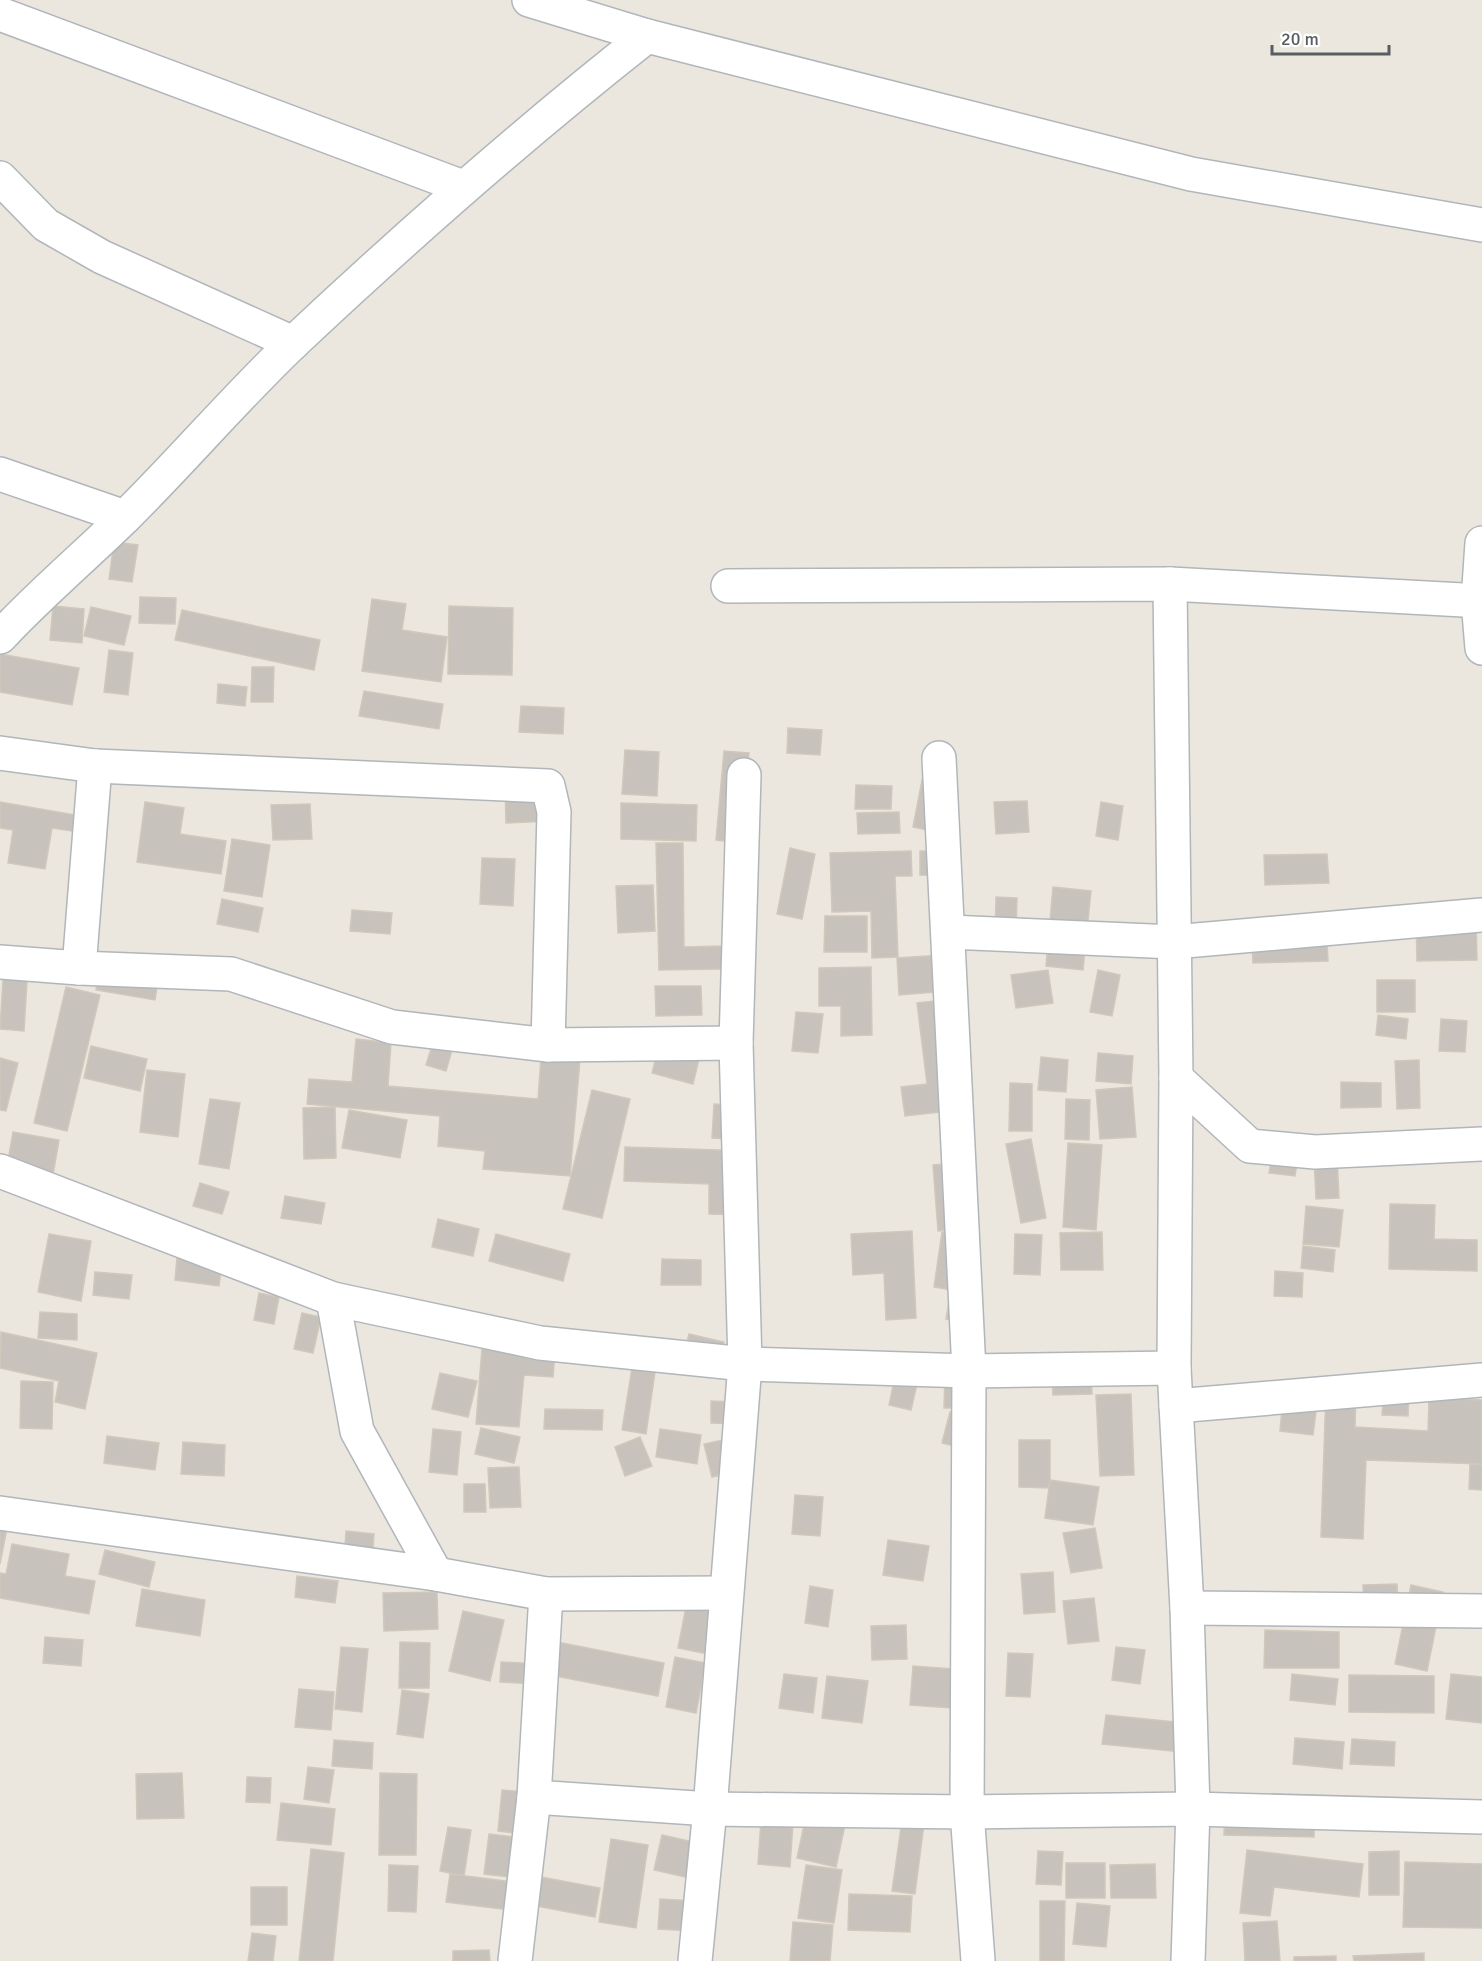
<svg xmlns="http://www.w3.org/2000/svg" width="1482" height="1961" viewBox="0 0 1482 1961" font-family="Signika,sans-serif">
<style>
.building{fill:#c7c2bb;stroke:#d1c8bc;stroke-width:1.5}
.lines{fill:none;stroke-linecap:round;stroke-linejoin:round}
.minor-casing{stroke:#b1b6bb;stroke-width:36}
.minor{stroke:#fff;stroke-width:33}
</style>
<rect width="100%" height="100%" fill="#ece7de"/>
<g class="building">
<polygon points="114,542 138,545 132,582 109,579"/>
<polygon points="140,597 176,598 175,624 139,623"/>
<polygon points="372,599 406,604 402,630 447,637 441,682 362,671"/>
<polygon points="53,606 84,609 82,643 50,640"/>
<polygon points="449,606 513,608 512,675 448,674"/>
<polygon points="91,607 131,616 124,645 84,636"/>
<polygon points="182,610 320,640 314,670 175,640"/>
<polygon points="109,650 133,653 128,695 104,692"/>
<polygon points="0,654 79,668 72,705 0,692"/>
<polygon points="252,667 274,667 273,702 251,702"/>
<polygon points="218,684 247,687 245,706 217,703"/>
<polygon points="364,691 443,704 439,729 359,716"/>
<polygon points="521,706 564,708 563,734 519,732"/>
<polygon points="788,728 822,730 820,755 787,753"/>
<polygon points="928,749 940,833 913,827"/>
<polygon points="625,750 659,752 657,796 622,794"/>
<polygon points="724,751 749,753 740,843 716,840"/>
<polygon points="856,785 892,786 891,809 855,809"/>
<polygon points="548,787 549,821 506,823 505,789"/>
<polygon points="1027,801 1029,832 996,834 994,802"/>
<polygon points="0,802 93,818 91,834 52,828 45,869 8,863 13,830 0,828"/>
<polygon points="145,802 184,808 180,834 226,841 221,874 137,862"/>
<polygon points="1101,802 1123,806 1118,840 1096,836"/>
<polygon points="621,803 697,805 696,841 621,839"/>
<polygon points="310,804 312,839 273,840 271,805"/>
<polygon points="899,812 900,833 858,834 857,813"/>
<polygon points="232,839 270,845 262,897 224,891"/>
<polygon points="656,843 683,843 684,947 722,946 722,969 659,970"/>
<polygon points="790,848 815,854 802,919 777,914"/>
<polygon points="911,851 912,876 895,876 898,957 872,958 871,911 832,912 830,853"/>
<polygon points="920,851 951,851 950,876 920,875"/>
<polygon points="1327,854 1329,883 1265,885 1264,855"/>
<polygon points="482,858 515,859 513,906 480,904"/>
<polygon points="653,885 655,931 618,933 616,886"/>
<polygon points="1053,887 1091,891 1083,970 1046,966"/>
<polygon points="996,897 1017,898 1016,931 995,930"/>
<polygon points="222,899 263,908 258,932 217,924"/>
<polygon points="352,910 392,913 390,934 350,931"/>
<polygon points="825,916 867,916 867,952 824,952"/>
<polygon points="1476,919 1477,960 1417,961 1416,920"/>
<polygon points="1326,921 1328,961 1253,963 1251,924"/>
<polygon points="957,954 960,990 899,995 897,958"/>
<polygon points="101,959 160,969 155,1000 96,990"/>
<polygon points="4,963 28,965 24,1031 0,1029"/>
<polygon points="871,967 872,1035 841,1036 841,1006 819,1006 819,968"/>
<polygon points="1048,970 1053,1003 1016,1008 1011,975"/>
<polygon points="1098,970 1120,975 1112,1016 1090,1012"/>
<rect x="1377" y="980" width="38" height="32"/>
<polygon points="655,986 701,986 702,1015 656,1016"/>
<polygon points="66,987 100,995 67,1131 34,1123"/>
<polygon points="953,999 967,1109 905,1116 901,1087 927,1084 917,1003"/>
<polygon points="796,1012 823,1014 818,1053 792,1051"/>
<polygon points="1378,1015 1408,1019 1406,1039 1376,1035"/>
<polygon points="441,1017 460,1022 446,1071 426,1065"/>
<polygon points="1441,1019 1467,1021 1465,1052 1439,1051"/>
<polygon points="662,1033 703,1042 693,1084 652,1073"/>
<polygon points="356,1039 391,1043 388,1086 538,1099 541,1057 580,1060 570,1176 483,1169 485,1151 438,1146 440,1116 307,1104 309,1079 352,1082"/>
<polygon points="91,1046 147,1059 140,1091 84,1078"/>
<polygon points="1098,1053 1133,1056 1131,1084 1096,1081"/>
<polygon points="1041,1057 1068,1060 1066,1092 1038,1090"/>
<polygon points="0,1058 18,1063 6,1111 0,1110"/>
<polygon points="1419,1060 1420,1108 1397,1109 1395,1061"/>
<polygon points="147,1070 185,1074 178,1137 140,1132"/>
<polygon points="1341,1082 1381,1083 1381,1107 1341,1108"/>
<polygon points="1010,1083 1032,1084 1032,1131 1009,1131"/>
<polygon points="1132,1087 1136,1137 1100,1139 1096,1090"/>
<polygon points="592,1090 630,1099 602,1218 563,1209"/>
<polygon points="210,1099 240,1103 229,1169 199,1164"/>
<polygon points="1066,1099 1090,1100 1089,1140 1065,1139"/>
<polygon points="714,1104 745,1106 744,1140 712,1138"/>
<polygon points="335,1107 336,1158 304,1159 303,1108"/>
<polygon points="349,1110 407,1120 400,1158 342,1148"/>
<polygon points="13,1132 59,1140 53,1175 7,1166"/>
<polygon points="1031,1139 1046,1218 1021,1223 1006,1144"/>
<polygon points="1068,1143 1102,1145 1096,1230 1063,1227"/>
<polygon points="625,1147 750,1151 748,1215 709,1214 709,1184 624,1181"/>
<polygon points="1273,1147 1299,1150 1295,1176 1269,1173"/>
<polygon points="1337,1156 1339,1198 1316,1199 1314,1157"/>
<polygon points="970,1162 976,1228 938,1231 933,1165"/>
<polygon points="200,1183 229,1192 222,1214 193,1206"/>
<polygon points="285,1196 325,1203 321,1224 281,1218"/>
<polygon points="1390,1204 1435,1205 1434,1239 1477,1240 1477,1271 1389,1269"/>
<polygon points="1306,1206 1343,1210 1339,1247 1303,1244"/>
<polygon points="438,1219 479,1229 473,1256 432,1247"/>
<polygon points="912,1231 916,1318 886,1320 884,1273 853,1275 851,1234"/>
<polygon points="942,1232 979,1238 967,1322 946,1319 951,1290 934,1287"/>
<polygon points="1102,1232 1103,1270 1061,1270 1060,1233"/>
<polygon points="49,1234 91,1241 81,1301 38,1292"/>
<polygon points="496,1234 570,1254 563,1281 489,1261"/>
<polygon points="1015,1234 1042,1235 1040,1275 1014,1274"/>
<polygon points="1303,1246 1335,1250 1333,1272 1301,1268"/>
<polygon points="177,1258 222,1264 219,1286 175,1280"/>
<polygon points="662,1259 701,1260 701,1285 661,1285"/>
<polygon points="1275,1271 1303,1273 1302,1297 1274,1296"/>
<polygon points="95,1272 132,1275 129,1299 93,1295"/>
<polygon points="259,1293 279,1297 274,1324 254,1320"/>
<polygon points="40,1312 77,1314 77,1340 38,1338"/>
<polygon points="302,1313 321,1317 313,1353 294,1349"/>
<polygon points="1,1332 97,1353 85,1409 55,1402 59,1381 0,1368"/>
<polygon points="689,1334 724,1342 716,1373 681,1365"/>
<polygon points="482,1348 555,1354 553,1377 524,1375 519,1427 476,1424"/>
<polygon points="1090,1355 1092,1394 1053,1395 1051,1356"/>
<polygon points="897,1367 920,1371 911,1410 889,1405"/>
<polygon points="632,1368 655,1372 646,1434 622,1430"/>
<polygon points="440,1373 477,1381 468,1417 432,1409"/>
<polygon points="945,1375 962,1375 961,1408 944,1408"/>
<polygon points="21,1381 53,1382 52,1429 20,1428"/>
<polygon points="1326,1390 1356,1391 1355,1427 1428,1431 1429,1398 1482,1400 1482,1464 1366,1460 1363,1539 1321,1537"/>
<polygon points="1384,1390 1409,1392 1408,1416 1382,1415"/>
<polygon points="1131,1394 1134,1475 1100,1476 1096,1395"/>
<polygon points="711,1401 736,1402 737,1424 711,1423"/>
<polygon points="1282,1408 1316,1412 1313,1435 1280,1431"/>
<polygon points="545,1409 603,1410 602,1430 544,1429"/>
<polygon points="950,1412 970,1417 962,1448 942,1443"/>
<polygon points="481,1428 520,1437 514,1463 475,1454"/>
<polygon points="433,1429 461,1432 457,1475 429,1472"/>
<polygon points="660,1429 701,1435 697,1464 656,1457"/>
<polygon points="107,1436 159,1443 155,1470 104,1463"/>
<polygon points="640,1437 652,1466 625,1476 615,1447"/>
<polygon points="728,1439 735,1472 712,1477 704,1444"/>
<polygon points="1019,1440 1050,1440 1050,1488 1019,1487"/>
<polygon points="183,1442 225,1445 224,1476 181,1474"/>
<polygon points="1470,1464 1482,1465 1482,1490 1469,1489"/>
<polygon points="519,1467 521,1507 490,1508 488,1468"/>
<polygon points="1050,1480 1099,1487 1093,1525 1045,1518"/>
<polygon points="464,1484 485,1484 486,1512 464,1512"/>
<polygon points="795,1495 823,1497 820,1536 792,1534"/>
<polygon points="0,1521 8,1523 0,1564"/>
<polygon points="1095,1528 1102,1568 1071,1573 1063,1533"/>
<polygon points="346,1531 374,1534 372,1563 344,1561"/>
<polygon points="888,1540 929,1546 923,1581 883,1575"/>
<polygon points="12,1544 69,1554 65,1576 95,1581 89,1614 0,1598 0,1573 6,1574"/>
<polygon points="105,1550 155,1562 149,1587 99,1574"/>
<polygon points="1053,1572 1055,1612 1024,1614 1021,1574"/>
<polygon points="297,1576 338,1581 335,1603 295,1597"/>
<polygon points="1397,1584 1398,1606 1364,1607 1363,1585"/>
<polygon points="1411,1585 1443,1592 1427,1671 1395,1664"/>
<polygon points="810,1586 833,1590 828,1627 805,1623"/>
<polygon points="142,1589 205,1600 200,1636 136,1626"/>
<polygon points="437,1592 438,1629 384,1631 383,1593"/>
<polygon points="1094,1598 1099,1641 1068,1644 1063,1601"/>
<polygon points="686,1607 721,1614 713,1655 678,1648"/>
<polygon points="463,1611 504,1620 490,1681 449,1671"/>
<polygon points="906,1625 907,1659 872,1660 871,1626"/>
<polygon points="1265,1630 1339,1632 1339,1668 1264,1668"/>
<polygon points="45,1637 83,1640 81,1666 43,1663"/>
<polygon points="552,1641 664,1663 658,1696 545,1674"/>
<polygon points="400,1642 430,1643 429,1688 399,1688"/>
<polygon points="341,1647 368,1649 362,1712 335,1709"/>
<polygon points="1116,1647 1145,1650 1140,1684 1112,1680"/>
<polygon points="1008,1653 1033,1654 1030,1697 1006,1696"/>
<polygon points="675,1657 706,1663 696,1713 666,1707"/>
<polygon points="501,1662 542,1664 541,1684 500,1682"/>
<polygon points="913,1666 954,1669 952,1708 910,1705"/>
<polygon points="784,1674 817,1678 813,1713 779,1708"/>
<polygon points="1292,1674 1338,1679 1335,1705 1290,1700"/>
<polygon points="1451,1674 1482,1677 1482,1723 1446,1719"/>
<polygon points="1349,1675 1434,1676 1434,1713 1349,1712"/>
<polygon points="827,1676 868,1681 862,1723 822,1718"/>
<polygon points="299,1689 334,1692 331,1730 295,1727"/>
<polygon points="402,1690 429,1694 423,1738 397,1734"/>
<polygon points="1106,1715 1185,1723 1182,1752 1102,1744"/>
<polygon points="1295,1738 1344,1742 1342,1769 1293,1764"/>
<polygon points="1352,1739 1395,1742 1394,1766 1350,1764"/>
<polygon points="334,1740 373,1743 372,1769 332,1766"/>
<polygon points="308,1767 334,1770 329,1803 304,1799"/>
<polygon points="182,1773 184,1818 137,1819 136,1774"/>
<polygon points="380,1773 417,1774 416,1855 379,1855"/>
<polygon points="247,1777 271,1778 270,1803 246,1802"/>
<polygon points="502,1790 527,1792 522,1834 498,1831"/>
<polygon points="810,1797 849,1806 836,1867 797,1858"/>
<polygon points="281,1803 335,1809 331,1845 277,1840"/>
<polygon points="1225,1805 1315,1807 1314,1837 1224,1835"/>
<polygon points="762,1806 794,1808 790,1867 758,1864"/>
<polygon points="903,1813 925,1816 915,1894 892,1891"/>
<polygon points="448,1827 471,1830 464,1876 440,1871"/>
<polygon points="489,1834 523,1838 518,1878 484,1874"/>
<polygon points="662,1835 698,1843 690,1878 654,1870"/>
<polygon points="611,1839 648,1845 636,1928 599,1922"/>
<polygon points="311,1849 344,1853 333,1961 299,1961"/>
<polygon points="1247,1850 1363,1864 1359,1897 1274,1887 1270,1916 1240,1913"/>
<polygon points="1038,1851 1063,1852 1061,1885 1036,1884"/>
<polygon points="1399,1851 1399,1895 1369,1895 1369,1852"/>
<polygon points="1405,1862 1482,1864 1482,1928 1403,1927"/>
<rect x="1066" y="1863" width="39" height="35"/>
<polygon points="1155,1864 1156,1898 1111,1898 1110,1865"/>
<polygon points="389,1865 418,1866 416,1912 388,1911"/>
<polygon points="806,1865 842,1870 834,1923 798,1918"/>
<polygon points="520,1873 600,1888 595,1917 515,1902"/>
<polygon points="450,1874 514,1882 510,1910 446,1902"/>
<rect x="251" y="1887" width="36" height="38"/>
<polygon points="849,1894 912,1896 910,1932 848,1930"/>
<polygon points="660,1899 695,1901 693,1931 658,1929"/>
<polygon points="1040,1901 1065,1901 1064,1961 1040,1961"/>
<polygon points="1077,1903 1110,1906 1106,1947 1073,1944"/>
<polygon points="1277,1921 1280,1961 1245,1961 1243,1923"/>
<polygon points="793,1922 833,1925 830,1961 790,1961"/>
<polygon points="252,1933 276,1936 273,1961 248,1961"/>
<polygon points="489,1950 490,1961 453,1961 453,1951"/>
<polygon points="1424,1953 1424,1961 1354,1961 1353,1956"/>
<polygon points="1336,1956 1336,1961 1294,1961 1294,1957"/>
</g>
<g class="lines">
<g class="minor-casing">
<g id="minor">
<polyline points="529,0 647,36 1191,174 1482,225"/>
<polyline points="0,14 463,187"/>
<polyline points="0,178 46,225 102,257 293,343"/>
<polyline points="0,474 125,517"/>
<polyline points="1482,543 1478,601 1482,648"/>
<polyline points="1170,584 1176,1078 1174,1368 1187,1608 1193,1809 1188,1961"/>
<polyline points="728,586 1170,584 1482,601"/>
<path d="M 0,637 C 39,595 83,558 124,518 C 182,461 235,398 294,342 C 408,235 525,132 647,36"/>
<polyline points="0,753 95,766 548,786 554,812 548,1045"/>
<polyline points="939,758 969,1371 967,1812 978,1961"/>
<polyline points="949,932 1174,942 1482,915"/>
<polyline points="0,962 79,968 231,974 392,1027 548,1045 736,1043"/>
<polyline points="79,968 95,766"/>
<polyline points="1176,1078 1250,1146 1315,1152 1482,1144"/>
<polyline points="0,1171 333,1299 540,1343 745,1364 969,1371 1174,1368"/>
<polyline points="333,1299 357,1431 436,1574"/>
<polyline points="1176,1406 1482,1380"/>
<polyline points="0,1513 436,1574 546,1594 726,1593"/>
<polyline points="546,1594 534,1797 710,1809 967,1812 1193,1809 1482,1817"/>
<polyline points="1187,1608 1482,1611"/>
<polyline points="515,1961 534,1797"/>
<polyline points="695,1961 710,1809 745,1364 736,1043 744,775"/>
</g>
</g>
<use href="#minor" class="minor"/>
</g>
<path d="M1272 45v9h117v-9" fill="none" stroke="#575d61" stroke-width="3"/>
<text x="1281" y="45" font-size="18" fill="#575d61" stroke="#ffffff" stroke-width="4.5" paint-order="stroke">20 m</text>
</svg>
